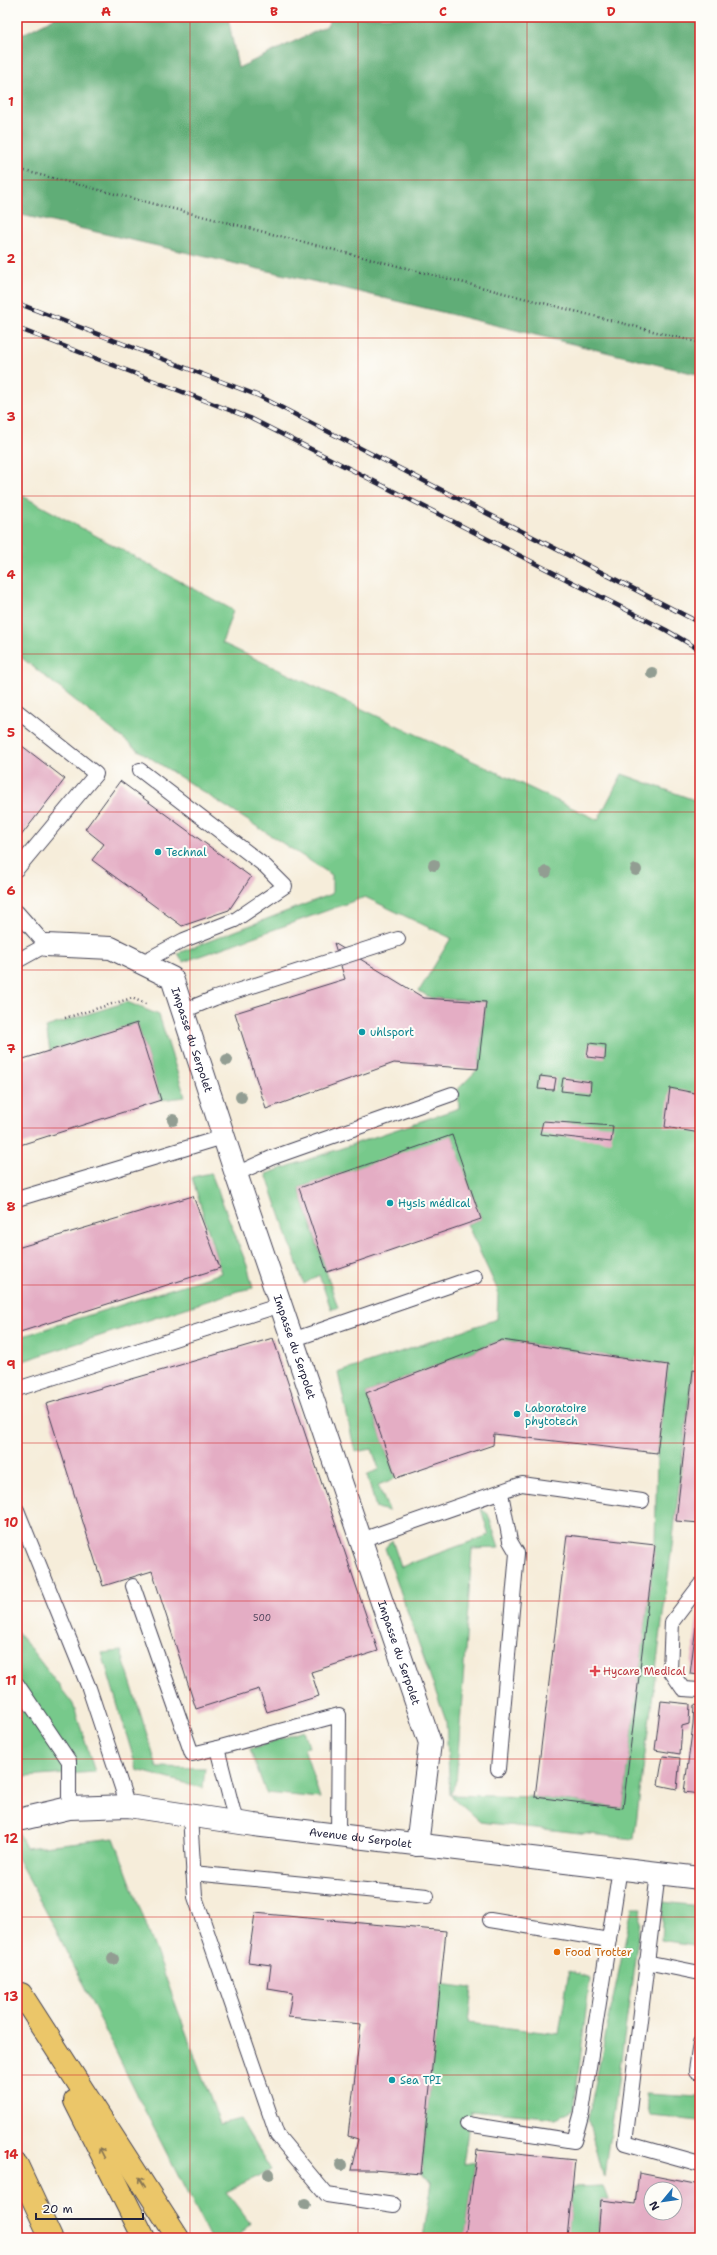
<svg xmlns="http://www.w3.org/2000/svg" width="717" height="2255" viewBox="0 0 717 2255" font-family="'Shantell Sans',sans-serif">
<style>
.green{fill:#77c98b;stroke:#4c7663}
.forest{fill:#61ad77;stroke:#426859}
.building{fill:#e4adc4;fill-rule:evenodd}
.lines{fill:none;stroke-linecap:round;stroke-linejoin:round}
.lane-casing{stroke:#424053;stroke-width:16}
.street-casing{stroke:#424053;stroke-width:24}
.highway-casing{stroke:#424053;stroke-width:24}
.path{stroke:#424053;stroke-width:2.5;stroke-dasharray:1 3;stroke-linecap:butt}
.lane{stroke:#fff;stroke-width:14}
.street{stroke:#fff;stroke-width:22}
.highway{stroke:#ebc669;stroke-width:22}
.rail-casing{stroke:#22223b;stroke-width:4.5}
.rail{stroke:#fdfcf7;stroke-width:3;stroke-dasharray:9;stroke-linecap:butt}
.tree{fill:#929d92}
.oneway{stroke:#867452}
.grid{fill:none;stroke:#d62828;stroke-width:1;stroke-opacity:0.55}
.culture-dot{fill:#0f9aa8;stroke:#fdfcf7;stroke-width:1.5}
.health-dot{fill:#e0444e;stroke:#fdfcf7;stroke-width:1.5}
.food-dot{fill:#e8710a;stroke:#fdfcf7;stroke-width:1.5}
.labels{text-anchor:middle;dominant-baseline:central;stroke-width:4;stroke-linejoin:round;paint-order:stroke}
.number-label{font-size:9px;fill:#52455d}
.culture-label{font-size:11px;fill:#0d838f;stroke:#fdfcf7;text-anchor:start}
.street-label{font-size:11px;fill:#22223b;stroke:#fdfcf7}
.health-label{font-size:11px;fill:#be3a42;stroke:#fdfcf7;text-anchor:start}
.food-label{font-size:11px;fill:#c56008;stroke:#fdfcf7;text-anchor:start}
.neatline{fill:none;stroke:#d62828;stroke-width:1.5}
.grid-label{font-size:13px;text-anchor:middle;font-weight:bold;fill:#d62828}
</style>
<rect width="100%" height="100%" fill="#fdfcf7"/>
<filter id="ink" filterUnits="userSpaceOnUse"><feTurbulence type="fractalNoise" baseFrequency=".025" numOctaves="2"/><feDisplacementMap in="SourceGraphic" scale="8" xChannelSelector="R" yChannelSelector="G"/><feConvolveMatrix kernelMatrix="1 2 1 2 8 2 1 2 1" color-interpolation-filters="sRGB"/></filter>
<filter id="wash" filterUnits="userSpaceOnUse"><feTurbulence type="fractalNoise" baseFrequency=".012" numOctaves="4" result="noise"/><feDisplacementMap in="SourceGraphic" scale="16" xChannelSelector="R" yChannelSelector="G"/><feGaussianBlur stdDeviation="0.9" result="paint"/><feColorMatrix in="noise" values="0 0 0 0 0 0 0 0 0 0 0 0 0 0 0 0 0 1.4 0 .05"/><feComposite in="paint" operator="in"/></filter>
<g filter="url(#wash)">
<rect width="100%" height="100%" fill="#f6edda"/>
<g class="green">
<polygon points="17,493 233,610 222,643 598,820 622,774 700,802 700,1339 696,1338 673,1538 634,1839 480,1822 450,1795 446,1721 385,1548 392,1540 401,1567 489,1535 481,1509 488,1514 499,1548 472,1549 456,1784 450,1795 535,1797 623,1808 655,1545 657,1453 668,1365 502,1340 366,1393 396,1478 378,1485 389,1511 376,1508 367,1475 379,1469 372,1449 355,1452 338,1373 497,1319 498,1291 467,1224 481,1219 452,1136 299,1188 338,1308 331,1309 319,1275 304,1284 266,1174 459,1108 458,1089 478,1069 486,1002 431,998 419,991 451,938 365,897 183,962 178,953 332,894 332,875 135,748 17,654"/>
<polygon points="127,1002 159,1015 185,1097 161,1100 137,1023 50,1051 46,1027"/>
<polygon points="211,1173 248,1268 253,1288 238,1291 17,1363 17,1338 221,1273 192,1177"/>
<polygon points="17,1631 73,1704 95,1772 25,1777 17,1784"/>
<polygon points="121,1651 157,1767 205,1768 203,1788 137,1770 102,1653"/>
<polygon points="304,1731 309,1747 304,1748 320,1798 266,1793 250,1749"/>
<polygon points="17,1829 26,1848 114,1838 220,2124 240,2119 271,2170 226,2192 250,2223 238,2238 210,2238 140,2101 55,1928 17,1858"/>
<polygon points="663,1902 700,1906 700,1946 661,1940"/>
<polygon points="632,1908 642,1908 605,2176 600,2167 588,2119"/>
<polygon points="569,1971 590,1978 574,2109 556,2118 471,2110 463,2165 475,2163 465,2238 423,2238 432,2182 421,2174 440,1984 472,1988 468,2023 559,2034"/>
<polygon points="645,2094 700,2097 700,2121 650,2116"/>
<polygon points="603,2186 608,2200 601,2200 598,2238 567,2238 572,2187"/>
</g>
<polygon class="forest" points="56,17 228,17 238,68 327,26 332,17 700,17 700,375 347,289 17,214 17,37"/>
<g id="blocks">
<g class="building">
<polygon points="17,742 65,779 17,841"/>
<polygon points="120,781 251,877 229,910 182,926 92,860 104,844 85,829"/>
<polygon points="334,943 424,998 486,1002 478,1069 394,1063 266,1109 235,1013 345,979"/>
<polygon points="137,1023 161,1100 17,1146 17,1061"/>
<polygon points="589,1043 606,1045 605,1059 587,1057"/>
<polygon points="540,1076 556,1078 554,1090 538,1089"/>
<polygon points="563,1078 591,1082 590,1094 561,1091"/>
<polygon points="670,1088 700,1094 700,1133 665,1127"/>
<polygon points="543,1121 613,1126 611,1142 540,1134"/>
<polygon points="452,1135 481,1219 327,1272 299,1188"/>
<polygon points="193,1196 220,1268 17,1333 17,1248"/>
<polygon points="273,1338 378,1651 311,1672 319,1696 267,1712 259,1689 196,1709 152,1571 103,1586 46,1404"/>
<polygon points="502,1340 668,1365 657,1453 494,1434 493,1445 396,1478 366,1393"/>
<polygon points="693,1370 700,1371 700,1523 676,1521"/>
<polygon points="567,1535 655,1545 623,1808 535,1797"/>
<polygon points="698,1611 700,1612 700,1675 690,1674"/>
<polygon points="661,1701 690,1704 689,1724 682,1726 680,1754 655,1750"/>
<polygon points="694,1705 700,1706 700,1794 684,1792 693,1725"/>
<polygon points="663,1756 680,1758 677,1789 658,1785"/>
<polygon points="255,1913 446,1931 421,2174 373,2170 351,2170 358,2139 348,2136 361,2024 288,2017 292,1993 268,1989 271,1965 248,1962"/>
<polygon points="477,2150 575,2160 567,2238 465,2238"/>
<path d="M 639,2173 L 700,2185 L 700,2238 L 623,2238 L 598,2236 L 601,2200 L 635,2204 ZM 651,2189 L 675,2189 L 675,2213 L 651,2213 Z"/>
</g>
</g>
</g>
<g filter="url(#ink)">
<use href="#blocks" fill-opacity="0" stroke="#424053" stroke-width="1"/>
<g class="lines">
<g class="lane-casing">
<g id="lane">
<polyline points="17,711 96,774 17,869"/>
<polyline points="140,770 265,866 285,886 235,920 184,940 141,963"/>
<polyline points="17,912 46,945 17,961"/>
<polyline points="183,1011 215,998 398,939"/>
<polyline points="236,1174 271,1158 452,1094"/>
<polyline points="17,1199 223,1137"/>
<polyline points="292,1340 475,1277"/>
<polyline points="17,1389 281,1305"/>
<polyline points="17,1510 89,1688 128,1806"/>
<polyline points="361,1540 522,1484 642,1501"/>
<polyline points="700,1585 672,1622 670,1670 683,1689 700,1690"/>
<polyline points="133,1586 192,1754 217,1748"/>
<polyline points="17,1684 69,1761 69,1808"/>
<polyline points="498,1769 517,1553 510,1541 501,1493"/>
<polyline points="190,1816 195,1897 277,2135 327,2195 394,2205"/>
<polyline points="236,1822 217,1748 339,1715 338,1835"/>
<polyline points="193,1873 427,1896"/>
<polyline points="658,1873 625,2143 700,2164"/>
<polyline points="490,1920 609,1940"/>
<polyline points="646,1962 700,1973"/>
<polyline points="696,2071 700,2043"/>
<polyline points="467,2124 574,2141 582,2112 620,1868"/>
</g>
</g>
<g class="street-casing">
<g id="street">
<path id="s1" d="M 46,945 L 111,948 L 172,978 L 236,1174 L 430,1743 L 417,1845"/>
<path id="s2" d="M 22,1819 L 69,1808 L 128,1806 L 254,1825 L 700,1878"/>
</g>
</g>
<g class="highway-casing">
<g id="highway">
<polyline points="21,1994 178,2238"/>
<polyline points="75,2101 144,2238"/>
<polyline points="17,2165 51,2238"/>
</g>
</g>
<g class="path">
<polyline points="17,169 700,343"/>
<polyline points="65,1018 132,998 148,1005"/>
</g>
<use href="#lane" class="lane"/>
<use href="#street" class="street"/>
<use href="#highway" class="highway"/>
<g class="rail-casing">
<g id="rail">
<polyline points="17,303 259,396 700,623"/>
<polyline points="17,328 250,418 666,630 700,650"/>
</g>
</g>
<use href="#rail" class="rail"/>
</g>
<g class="tree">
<circle cx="652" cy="673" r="6"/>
<circle cx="434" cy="865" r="6"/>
<circle cx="636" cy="870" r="6"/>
<circle cx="546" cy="872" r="6"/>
<circle cx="227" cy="1060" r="6"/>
<circle cx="241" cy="1097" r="6"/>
<circle cx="173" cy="1120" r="6"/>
<circle cx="113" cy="1959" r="6"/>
<circle cx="341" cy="2165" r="6"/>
<circle cx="269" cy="2174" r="6"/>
<circle cx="305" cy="2204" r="6"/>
</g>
<defs><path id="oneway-shaft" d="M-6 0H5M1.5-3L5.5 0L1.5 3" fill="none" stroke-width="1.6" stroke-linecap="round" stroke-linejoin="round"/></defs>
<g class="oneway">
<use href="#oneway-shaft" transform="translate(102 2153) rotate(-117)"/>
<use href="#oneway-shaft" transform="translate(142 2182) rotate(-123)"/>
</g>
</g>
<path class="grid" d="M 190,17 L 190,2238M 358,17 L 358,2238M 527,17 L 527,2238M 17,180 L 700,180M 17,338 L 700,338M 17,496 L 700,496M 17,654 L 700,654M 17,812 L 700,812M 17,970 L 700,970M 17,1128 L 700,1128M 17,1285 L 700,1285M 17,1443 L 700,1443M 17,1601 L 700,1601M 17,1759 L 700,1759M 17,1917 L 700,1917M 17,2075 L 700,2075"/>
<g class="culture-dot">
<circle cx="158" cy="852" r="4"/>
<circle cx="362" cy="1032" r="4"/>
<circle cx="390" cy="1203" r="4"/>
<circle cx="517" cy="1414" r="4"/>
<circle cx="392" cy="2080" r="4"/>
</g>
<path class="health-dot" d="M593 1665h4v4h4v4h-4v4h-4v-4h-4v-4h4z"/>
<circle class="food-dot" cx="557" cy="1952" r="4"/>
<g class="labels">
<g class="number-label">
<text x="262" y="1618">500</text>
</g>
<g class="culture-label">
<text x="166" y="852">Technal</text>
<text x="370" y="1032">uhlsport</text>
<text x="398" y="1203">Hysis médical</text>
<text x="525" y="1408">Laboratoire<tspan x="525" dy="13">phytotech</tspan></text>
<text x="400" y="2080">Sea TPI</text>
</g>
<g class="street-label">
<text stroke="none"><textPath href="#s1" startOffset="198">Impasse du Serpolet</textPath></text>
<text stroke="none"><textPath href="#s1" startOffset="522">Impasse du Serpolet</textPath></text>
<text stroke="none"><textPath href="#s1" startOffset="845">Impasse du Serpolet</textPath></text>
<text stroke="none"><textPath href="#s2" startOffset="342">Avenue du Serpolet</textPath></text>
</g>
<g class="health-label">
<text x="603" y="1671">Hycare Medical</text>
</g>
<g class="food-label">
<text x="565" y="1952">Food Trotter</text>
</g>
</g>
<rect width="717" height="2255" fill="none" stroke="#fdfcf7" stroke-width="44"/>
<g transform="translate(663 2201) rotate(241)"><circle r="19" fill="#fdfcf7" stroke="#a5a5ac"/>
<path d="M0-3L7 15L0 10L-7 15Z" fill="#1f6fb2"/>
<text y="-6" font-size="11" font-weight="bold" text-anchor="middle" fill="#22223b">N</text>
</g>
<path d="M36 2213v6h107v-6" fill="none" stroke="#22223b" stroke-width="2"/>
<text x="42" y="2213" font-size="12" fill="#22223b" stroke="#fdfcf7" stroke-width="3" paint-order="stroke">20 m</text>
<rect x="22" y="22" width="673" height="2211" class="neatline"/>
<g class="grid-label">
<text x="106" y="16">A</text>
<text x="274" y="16">B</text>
<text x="443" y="16">C</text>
<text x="611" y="16">D</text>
<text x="11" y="106">1</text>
<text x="11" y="263">2</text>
<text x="11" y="421">3</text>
<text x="11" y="579">4</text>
<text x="11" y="737">5</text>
<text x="11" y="895">6</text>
<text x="11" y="1053">7</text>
<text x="11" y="1211">8</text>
<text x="11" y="1369">9</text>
<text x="11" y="1527">10</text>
<text x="11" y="1685">11</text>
<text x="11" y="1843">12</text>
<text x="11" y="2001">13</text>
<text x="11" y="2159">14</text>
</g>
</svg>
